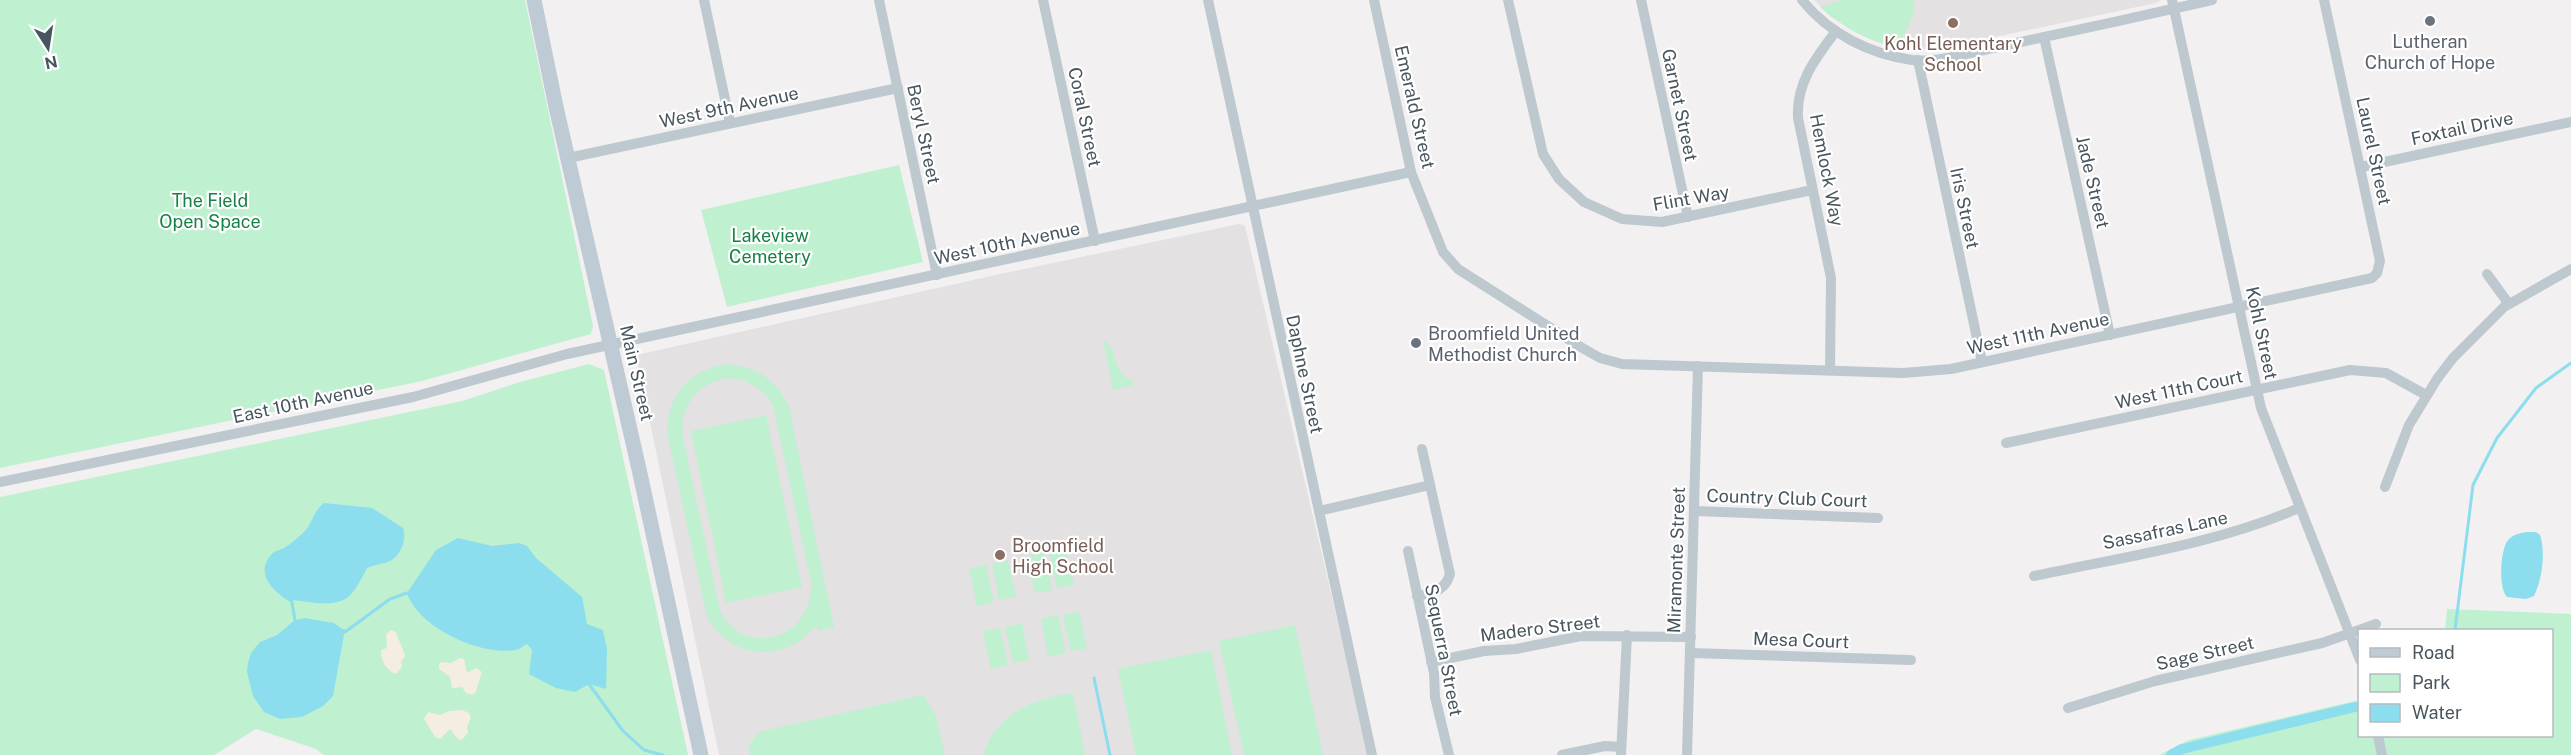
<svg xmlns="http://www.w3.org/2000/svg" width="2571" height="755" viewBox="0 0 2571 755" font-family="'Public Sans',sans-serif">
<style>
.education{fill:#e4e1e3}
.green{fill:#bff0d0;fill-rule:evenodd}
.sand{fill:#f4ede2}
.water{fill:#8cdded}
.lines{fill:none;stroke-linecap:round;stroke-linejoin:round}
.stream{stroke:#8cdded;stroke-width:3}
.canal{stroke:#8cdded;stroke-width:10}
.minor{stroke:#bec8cf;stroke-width:10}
.secondary{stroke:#becad4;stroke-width:15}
.worship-dot{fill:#6b7280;stroke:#fff;stroke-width:2}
.education-dot{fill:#8d6e63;stroke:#fff;stroke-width:2}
.labels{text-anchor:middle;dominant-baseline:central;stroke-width:4.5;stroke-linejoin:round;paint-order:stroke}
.worship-label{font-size:18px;fill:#5b616d;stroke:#fff}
.education-label{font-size:18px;fill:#785e54;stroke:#fff}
.street-label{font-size:18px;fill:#48555e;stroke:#fff}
.park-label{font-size:18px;fill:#178147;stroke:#fff}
</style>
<rect width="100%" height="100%" fill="#f3f0f1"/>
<g class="education">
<polygon points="1814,0 2161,0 2156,3 1933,50 1901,48 1876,42 1831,17"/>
<polygon points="1239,224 1245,226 1369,755 719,755 636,355 1000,274"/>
</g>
<g class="green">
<polygon points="0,0 525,0 593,326 591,334 422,381 0,468"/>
<path d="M 1842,0 L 1914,0 C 1917,18 1904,32 1896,47 C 1867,41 1842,27 1820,7 Z"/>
<polygon points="899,165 923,262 727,307 701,210"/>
<path d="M 1103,340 C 1119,349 1111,375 1134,381 L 1133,385 L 1113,390 Z"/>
<polygon points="589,364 604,370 688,755 324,755 316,749 256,729 214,755 0,755 0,497 462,401 520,382"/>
<path d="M 727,364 C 757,366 776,380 789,406 L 834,627 L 818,631 L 816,625 C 787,664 730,660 707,617 L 668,438 C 663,399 689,369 727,364 ZM 730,378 C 749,380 764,389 773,406 L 811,582 C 814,637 747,661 720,611 L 683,437 C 679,406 698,381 730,378 Z"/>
<polygon points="766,415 802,587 726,603 691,431"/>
<polygon points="1066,548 1074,585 1057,588 1049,551"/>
<polygon points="1044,552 1052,590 1035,593 1027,556"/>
<polygon points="1008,560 1016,597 999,600 992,564"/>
<polygon points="986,565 994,602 977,606 969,568"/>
<polygon points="2447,609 2571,614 2571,755 2159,755 2189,740 2359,700 2360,736 2552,736 2552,630 2445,630"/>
<polygon points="1079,611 1087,648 1071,651 1063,615"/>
<polygon points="1058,615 1066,653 1048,657 1041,619"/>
<polygon points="1022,623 1029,660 1013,663 1005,627"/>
<polygon points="1295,625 1323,755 1244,755 1219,641"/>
<polygon points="1000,628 1008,665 991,669 983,631"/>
<polygon points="1211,650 1232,755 1136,755 1118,669"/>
<path d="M 1073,693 L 1085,755 L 983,755 C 995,715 1035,697 1073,693 Z"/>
<polygon points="923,695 936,716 945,755 750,755 748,747 759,732"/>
</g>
<g class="sand">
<path d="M 391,630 L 396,632 C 398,639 405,652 405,657 L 401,661 L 402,667 L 396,674 C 387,671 380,660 381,650 L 387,648 L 386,634 Z"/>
<polygon points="460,658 464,659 467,673 476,668 482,672 476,692 473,695 466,693 462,687 452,688 450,677 439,669 439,664 441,662 451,663"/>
<polygon points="449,711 462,710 469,713 471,718 467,727 468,733 462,740 458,739 450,729 440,739 435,737 424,719 428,712 440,715"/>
</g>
<g class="water">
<path d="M 324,503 L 372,508 L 403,528 C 407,538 401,556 390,561 C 383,564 374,565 367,568 C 362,577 357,589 349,596 C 337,608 309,602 294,600 L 292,603 C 275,593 253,574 272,554 C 274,551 280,550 284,548 C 291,544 297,538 303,533 C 314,522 311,514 324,503 Z"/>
<path d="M 2536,532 L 2540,535 C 2546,553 2542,579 2534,596 L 2526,599 L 2507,597 C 2498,588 2500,548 2509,539 C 2516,532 2527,532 2536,532 Z"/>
<path d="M 458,538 L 492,546 L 519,543 L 527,546 L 536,558 L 582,597 L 587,624 L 603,630 L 607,649 L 606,689 L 589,684 L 575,692 L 556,688 L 529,674 L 532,650 L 527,644 C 523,646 519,650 515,650 C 480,656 418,627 407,593 L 436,550 Z"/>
<polygon points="305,618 334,623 342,629 345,629 333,696 323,706 302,717 280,719 264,712 253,696 247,672 248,663 251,653 260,642 277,635 295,620"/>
</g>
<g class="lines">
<g class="stream">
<polyline points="292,603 295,620"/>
<polyline points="2455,630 2473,485 2497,438 2536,388 2571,363"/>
<polyline points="345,632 390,599 407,593"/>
<polyline points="1094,678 1110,755"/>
<polyline points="589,684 623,731 644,750 663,755"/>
</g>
<polyline class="canal" points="2171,755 2182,749 2355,707"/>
<g class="minor">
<polyline points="704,0 730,123"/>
<polyline points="879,0 937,275"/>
<polyline points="1043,0 1095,241"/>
<polyline points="1208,0 1372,755"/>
<polyline points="1374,0 1411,172 1443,252 1458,269 1579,346 1600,358 1622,364 1903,373 1951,369 2372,278 2377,273 2380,261 2324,0"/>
<polyline points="1508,0 1543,154 1559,179 1584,202 1622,219 1662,222 1812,190"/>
<polyline points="1641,0 1688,217"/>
<path d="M 1802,0 C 1829,34 1870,54 1912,60 C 1937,63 1973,52 1998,47 C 2069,32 2141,16 2212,0"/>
<polyline points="2172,0 2261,408 2360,660"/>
<polyline points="2044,37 2110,335"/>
<polyline points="1918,60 1982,362"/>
<polyline points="568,158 898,88"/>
<polyline points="2361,167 2571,122"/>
<polyline points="2487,274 2509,304"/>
<path d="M 1830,370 L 1831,278 L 1798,118 C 1796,83 1815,59 1836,31"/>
<polyline points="2006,443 2350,370 2386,373 2426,395"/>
<polyline points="0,482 413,397 567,354 1411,172"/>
<polyline points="2385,487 2409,425 2437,379 2453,358 2504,307 2571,269"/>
<polyline points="1319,511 1430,485"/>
<polyline points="1695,511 1878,518"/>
<polyline points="1408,551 1434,673 1435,697 1449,755"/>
<path d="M 2034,576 C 2123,557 2216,544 2299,508"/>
<path d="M 1417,596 C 1433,593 1445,591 1450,574 L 1422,449"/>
<polyline points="1690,653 1911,660"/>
<polyline points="1431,662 1484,651 1516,649 1581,636 1691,637"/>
<polyline points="2068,708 2155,681 2322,643 2376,624"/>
<polyline points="2378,736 2382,755"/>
<polyline points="1562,755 1605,746 1621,747"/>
<polyline points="1621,755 1627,635"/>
<polyline points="1687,755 1698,366"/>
</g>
<polyline class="secondary" points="534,0 556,107 639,469 701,755"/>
</g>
<g class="worship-dot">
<circle cx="2430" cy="21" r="6"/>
<circle cx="1416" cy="343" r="6"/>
</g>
<g class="education-dot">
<circle cx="1953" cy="23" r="6"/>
<circle cx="1000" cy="555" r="6"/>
</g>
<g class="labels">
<g class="worship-label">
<text x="2430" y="41">Lutheran<tspan x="2430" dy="21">Church of Hope</tspan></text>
<text x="1428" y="333" text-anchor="start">Broomfield United<tspan x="1428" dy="21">Methodist Church</tspan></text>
</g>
<g class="education-label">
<text x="1953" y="43">Kohl Elementary<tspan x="1953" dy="21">School</tspan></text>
<text x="1012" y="545" text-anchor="start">Broomfield<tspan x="1012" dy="21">High School</tspan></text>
</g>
<g class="street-label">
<text transform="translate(1680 105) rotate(78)">Garnet Street</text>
<text transform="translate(729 107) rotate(-12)">West 9th Avenue</text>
<text transform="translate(1415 107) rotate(77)">Emerald Street</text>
<text transform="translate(1085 117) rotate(78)">Coral Street</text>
<text transform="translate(2462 128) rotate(-12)">Foxtail Drive</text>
<text transform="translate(924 134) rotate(78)">Beryl Street</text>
<text transform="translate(2374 151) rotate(78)">Laurel Street</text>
<text transform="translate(1827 170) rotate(79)">Hemlock Way</text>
<text transform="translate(2093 182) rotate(77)">Jade Street</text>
<text transform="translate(1691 198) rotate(-10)">Flint Way</text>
<text transform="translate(1965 208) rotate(78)">Iris Street</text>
<text transform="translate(1007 243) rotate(-12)">West 10th Avenue</text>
<text transform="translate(2038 333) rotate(-12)">West 11th Avenue</text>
<text transform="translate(2262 333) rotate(78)">Kohl Street</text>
<text transform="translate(637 373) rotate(77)">Main Street</text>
<text transform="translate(1305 374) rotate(78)">Daphne Street</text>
<text transform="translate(2179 389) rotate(-12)">West 11th Court</text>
<text transform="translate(303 402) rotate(-12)">East 10th Avenue</text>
<text transform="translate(1787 498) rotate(2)">Country Club Court</text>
<text transform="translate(2165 530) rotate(-12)">Sassafras Lane</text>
<text transform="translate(1676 560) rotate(-88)">Miramonte Street</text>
<text transform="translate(1540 628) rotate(-7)">Madero Street</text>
<text transform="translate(1801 640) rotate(2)">Mesa Court</text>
<text transform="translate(1444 650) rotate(79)">Sequerra Street</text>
<text transform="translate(2205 653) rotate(-13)">Sage Street</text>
</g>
<g class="park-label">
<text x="210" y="200">The Field<tspan x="210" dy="21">Open Space</tspan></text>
<text x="770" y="235">Lakeview<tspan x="770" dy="21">Cemetery</tspan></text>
</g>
</g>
<rect x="2358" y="629" width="195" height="108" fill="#ffffff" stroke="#b6bbbf" stroke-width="1.5"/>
<rect x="2370" y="648" width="30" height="9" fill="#becad4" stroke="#b6bbbf" stroke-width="1.5"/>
<text x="2412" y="659" font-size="18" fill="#48555e">Road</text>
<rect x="2370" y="674" width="30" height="18" fill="#bff0d0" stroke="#b6bbbf" stroke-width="1.5"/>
<text x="2412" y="689" font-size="18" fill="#48555e">Park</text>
<rect x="2370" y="704" width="30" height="18" fill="#8cdded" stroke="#b6bbbf" stroke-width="1.5"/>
<text x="2412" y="719" font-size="18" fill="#48555e">Water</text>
<g transform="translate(48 48) rotate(168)" stroke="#ffffff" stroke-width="4.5" paint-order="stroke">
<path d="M0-4.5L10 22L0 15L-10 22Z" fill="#48555e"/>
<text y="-9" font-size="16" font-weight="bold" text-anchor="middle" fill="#48555e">N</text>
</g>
</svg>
